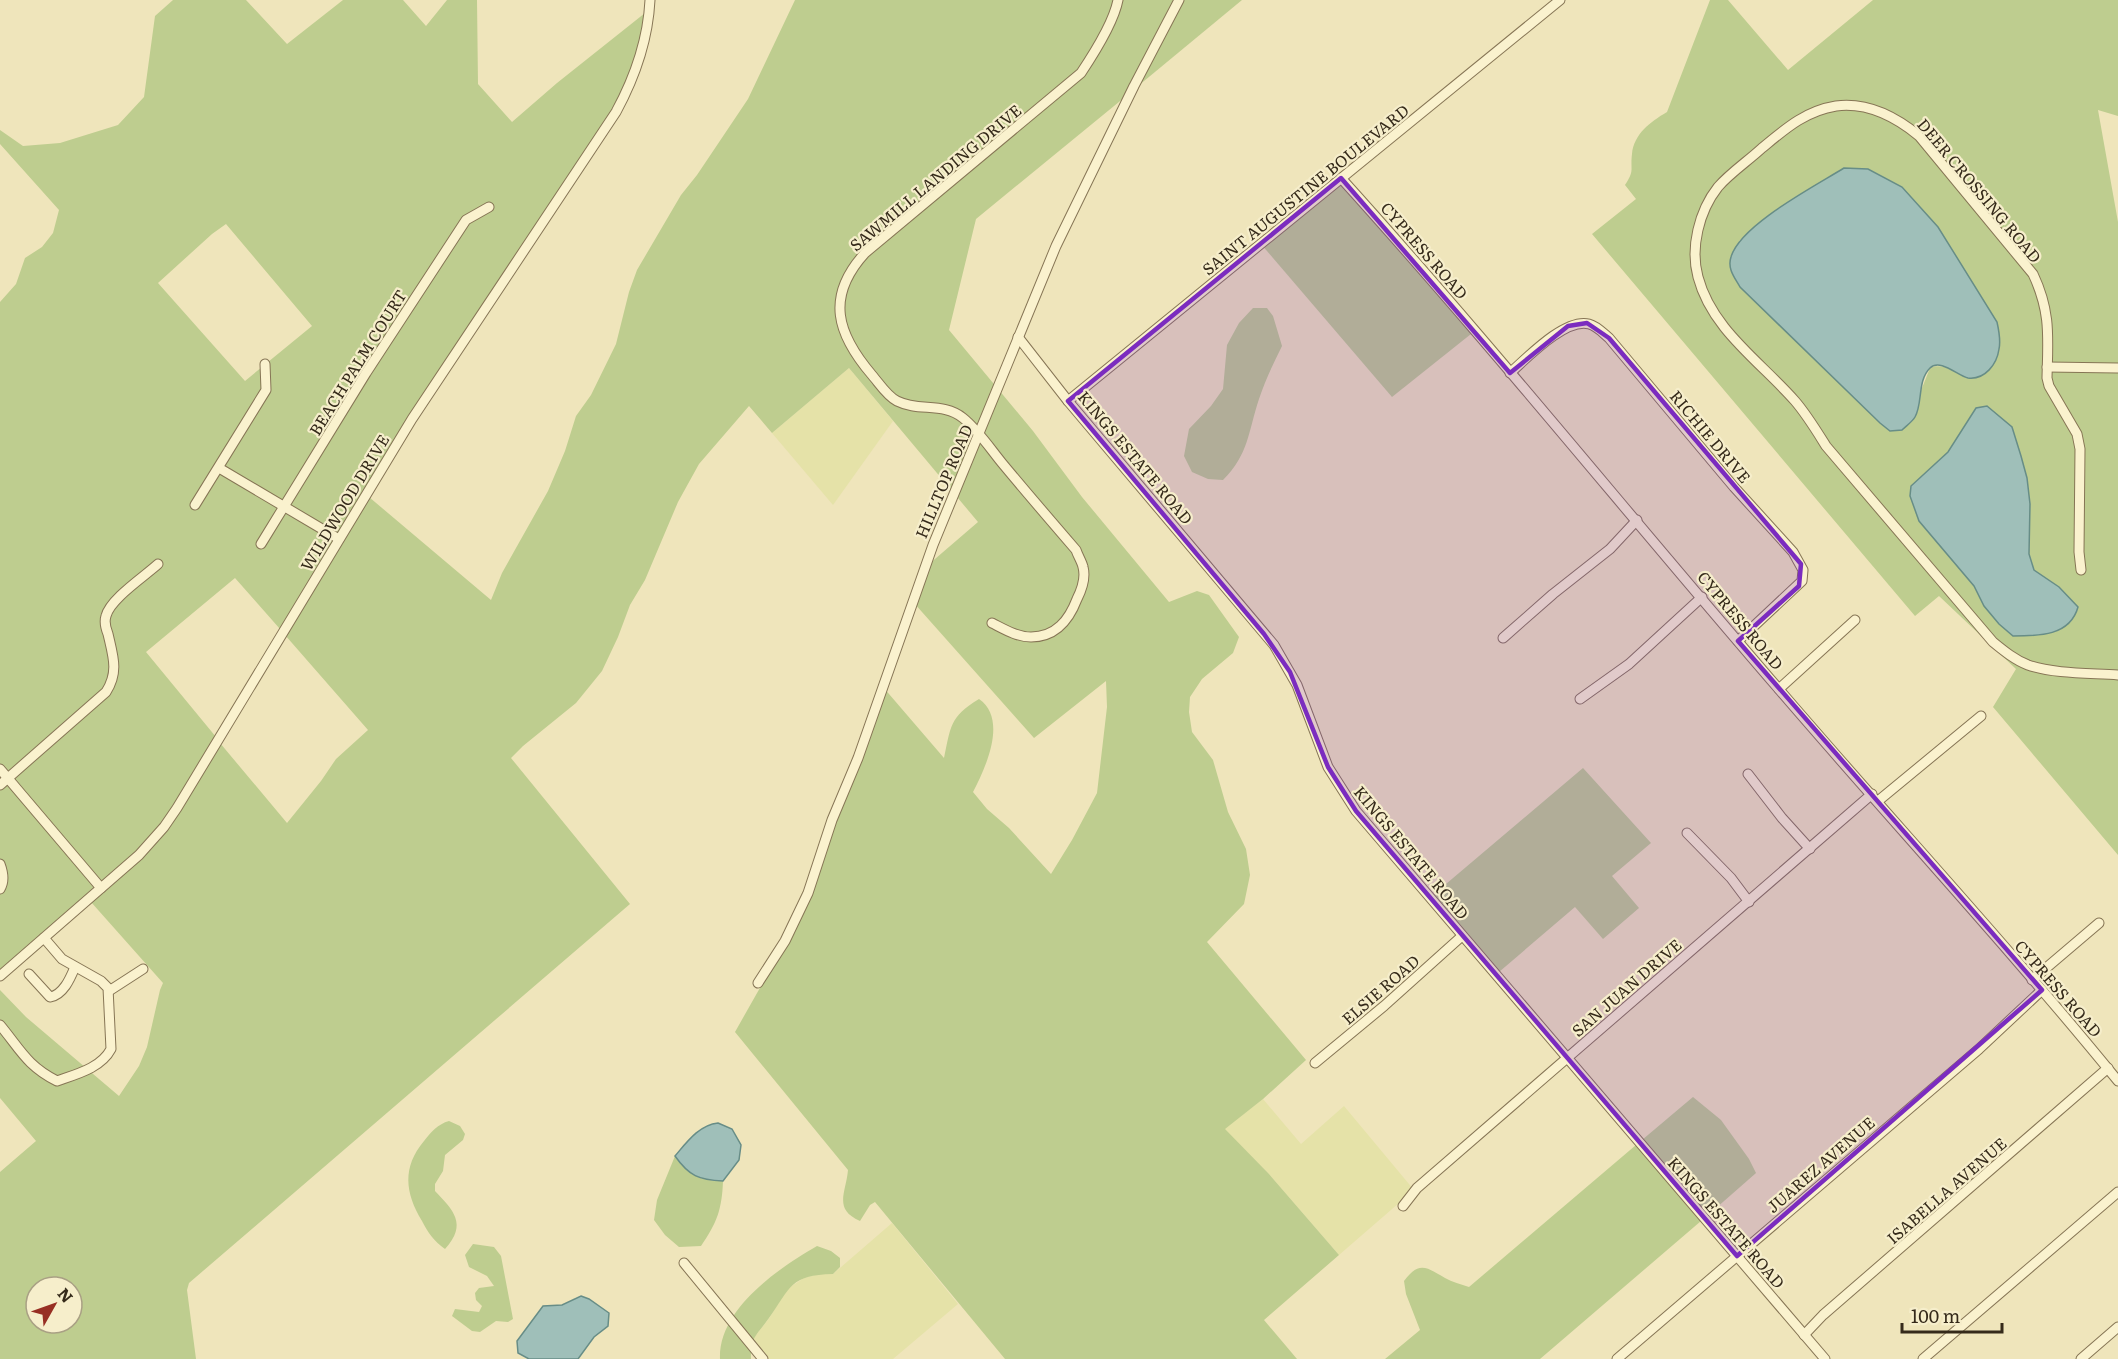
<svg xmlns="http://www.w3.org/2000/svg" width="2118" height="1359" viewBox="0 0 2118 1359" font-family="Literata,serif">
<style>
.farmland{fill:#e5e2a8}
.green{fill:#becd8f;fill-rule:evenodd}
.water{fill:#9fbfb9;stroke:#678d87;stroke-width:1.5}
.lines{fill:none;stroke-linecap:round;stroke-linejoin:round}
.minor-casing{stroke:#867555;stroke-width:11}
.minor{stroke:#faf2ce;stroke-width:9}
.marked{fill:#7b2cbf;fill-opacity:0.2;stroke:#7b2cbf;stroke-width:4.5;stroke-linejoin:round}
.labels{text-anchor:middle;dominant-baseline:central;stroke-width:4.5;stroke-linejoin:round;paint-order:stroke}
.street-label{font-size:16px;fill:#352a1a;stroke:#f6eecb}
</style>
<rect width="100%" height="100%" fill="#efe5bb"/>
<g class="farmland">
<polygon points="849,368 893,421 833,505 772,433"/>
<polygon points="1263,1099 1301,1144 1344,1106 1414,1190 1339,1255 1269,1174 1224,1129"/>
<polygon points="892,1223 958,1304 893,1359 764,1359 750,1343 770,1317 787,1289 804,1278 818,1274 833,1274"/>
</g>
<g class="green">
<path d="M 173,0 L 246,0 L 287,44 L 343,0 L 403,0 L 426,26 L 447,0 L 477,0 L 478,84 L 512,122 L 557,83 L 645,13 L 635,63 L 613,110 L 280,629 L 235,578 L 146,652 L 216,737 C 198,767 182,800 159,826 C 114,881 54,925 0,971 L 0,302 L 16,284 L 25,258 L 42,247 L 53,233 L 59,210 L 0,144 L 0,130 L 23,146 L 60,143 L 118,125 L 144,97 L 155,16 ZM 226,224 L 312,326 L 245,381 L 158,283 L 212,234 Z"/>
<path d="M 795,0 L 1176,0 L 1125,97 L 976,219 L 949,330 L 1033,431 L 1082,497 L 1169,602 L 1197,591 L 1209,595 L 1239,637 L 1233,653 L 1202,679 L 1190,697 L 1189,712 L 1192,732 L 1213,760 L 1228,812 L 1246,849 L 1250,875 L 1244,904 L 1207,942 L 1306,1060 L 1263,1099 L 1225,1129 L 1269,1174 L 1339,1255 L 1264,1320 L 1297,1359 L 1005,1359 L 875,1202 L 870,1205 L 860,1221 C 833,1209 846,1193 848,1170 L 735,1032 L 783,947 L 883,687 L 944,758 C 951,727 949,717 979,699 C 1008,719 986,767 973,792 L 987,809 L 1009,828 L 1051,874 L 1072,840 L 1097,793 L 1107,707 L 1106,681 L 1034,738 L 914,603 L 928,565 L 978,522 L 849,368 L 772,433 L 749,406 L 699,464 L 678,502 L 645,580 L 630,605 L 618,637 L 602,671 L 576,703 L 523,746 L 511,758 L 630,904 L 189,1283 L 187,1290 L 196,1359 L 0,1359 L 0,1172 L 36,1141 L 0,1098 L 0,990 L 26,1017 L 119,1096 L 139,1066 L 147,1047 L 160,990 L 163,983 L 91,902 L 135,864 L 220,743 L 287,823 L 321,781 L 336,759 L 368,730 L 285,635 L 369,497 L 491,600 L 502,573 L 548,491 L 565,451 L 576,416 L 591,395 L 616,344 L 629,292 L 637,270 L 681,195 L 697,175 L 748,99 ZM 36,1287 L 72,1287 L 72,1323 L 36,1323 Z"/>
<polygon points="1183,0 1242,0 1138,86"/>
<path d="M 1710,0 L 1728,0 L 1788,70 L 1873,0 L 2118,0 L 2118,116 L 2098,110 L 2118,222 L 2118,855 L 1993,707 L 2016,669 L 1939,596 L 1915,616 L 1592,234 L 1636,199 L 1625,185 C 1635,170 1630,170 1632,154 C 1634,134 1650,122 1667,112 ZM 1844,169 L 1868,169 L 1902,187 L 1968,378 C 1957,372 1942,362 1930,368 L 1920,393 L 1890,431 L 1824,367 L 1739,241 L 1781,207 ZM 1976,408 L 2012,427 L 2027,478 L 2030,519 L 2029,554 L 2034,570 L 2059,587 L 1984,606 L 1974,586 L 1919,521 L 1911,486 L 1948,452 Z"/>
<polygon points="1346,176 1476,330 1392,397 1261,244"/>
<path d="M 1253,308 L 1267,308 L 1273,316 L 1282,346 C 1273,364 1265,381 1259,399 C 1248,432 1249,454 1223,480 L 1208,479 L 1192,472 L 1184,456 L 1189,429 L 1211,406 L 1223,389 L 1227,345 L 1239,323 Z"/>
<polygon points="1583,768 1651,843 1612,876 1639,908 1603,939 1575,907 1499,972 1433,895"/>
<polygon points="1693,1097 1721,1120 1749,1159 1756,1173 1707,1216 1642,1140"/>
<path d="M 449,1121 L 460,1126 L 465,1134 L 463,1140 L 445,1155 L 443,1171 L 435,1184 L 435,1191 C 453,1210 468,1224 445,1249 C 434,1241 428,1233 422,1221 C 405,1193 402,1167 424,1141 C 431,1132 438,1124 449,1121 Z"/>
<path d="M 1636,1145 L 1701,1221 L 1540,1359 L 1385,1359 L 1420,1330 L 1406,1294 L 1404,1281 C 1419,1261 1426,1267 1445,1278 C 1452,1282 1461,1284 1469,1287 Z"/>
<path d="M 675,1156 C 689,1176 699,1180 723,1181 C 722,1209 717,1223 701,1246 L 679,1247 L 665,1235 L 654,1220 L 657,1200 Z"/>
<polygon points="473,1244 494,1247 501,1256 513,1319 508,1322 496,1321 480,1332 472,1331 452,1316 455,1309 479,1312 482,1306 476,1300 475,1293 479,1288 494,1286 487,1276 469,1267 465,1255"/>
<path d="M 817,1246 L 831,1251 L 840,1258 L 840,1267 L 833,1274 C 790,1275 791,1287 769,1318 C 757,1335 750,1337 751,1359 L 720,1359 C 718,1309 779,1268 817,1246 Z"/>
</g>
<g class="water">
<path d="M 1844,168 L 1868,169 L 1902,187 L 1938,227 L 1997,322 C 1999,331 2001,340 1999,349 C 1997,364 1985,380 1968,378 C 1958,376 1940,358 1930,368 C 1917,381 1923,403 1915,417 C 1912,422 1906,426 1902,430 L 1890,431 L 1880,423 L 1740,287 C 1735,278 1727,269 1731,257 C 1740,225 1815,186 1844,168 Z"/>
<path d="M 1987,406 L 2012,427 L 2021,456 L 2027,478 L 2030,504 L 2029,554 L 2034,570 L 2059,587 L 2078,607 C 2070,636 2039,636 2013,636 L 1999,624 L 1984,606 L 1974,586 L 1919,521 L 1910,496 L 1911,486 L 1948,452 L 1976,408 Z"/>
<path d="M 718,1123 L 732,1129 L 741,1145 L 739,1160 L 723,1181 C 699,1180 689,1176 675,1156 C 687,1142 699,1125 718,1123 Z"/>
<polygon points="581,1296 589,1299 609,1313 608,1326 594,1337 578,1359 529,1359 518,1353 517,1341 543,1306 562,1305"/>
</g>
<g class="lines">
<g class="minor-casing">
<g id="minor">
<path d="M 1341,178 C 1491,344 1631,518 1777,687 C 1890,819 2008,946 2118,1081"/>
<polyline points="1018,337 1068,401 1274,645 1297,685 1328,767 1356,811 1825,1359"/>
<polyline points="2047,367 2118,368"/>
<path d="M 1510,373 C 1528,357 1565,318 1589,324 C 1597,326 1603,333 1609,338 L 1734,487 L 1793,552 L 1803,570 L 1802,581 L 1738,641"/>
<polyline points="1068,401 1560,0"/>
<polyline points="219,468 339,539"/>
<polyline points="195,505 266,390 265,364"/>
<polyline points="261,544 366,373 466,220 489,207"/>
<path d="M 2081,570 L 2079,552 L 2080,449 L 2077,434 L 2049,386 L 2047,378 C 2048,337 2051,312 2033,274 L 1919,136 C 1896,117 1867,102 1836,106 C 1805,111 1785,129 1762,148 C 1748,161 1730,173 1718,187 C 1699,211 1690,248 1698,277 C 1712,330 1761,362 1795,401 C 1807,415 1816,430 1826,446 L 1993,642 C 2004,651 2015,660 2028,665 C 2054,674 2091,673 2118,675"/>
<path d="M 992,623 C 1004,629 1017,637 1031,637 C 1056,637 1069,620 1077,599 C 1082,589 1086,578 1083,567 C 1082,562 1078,556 1076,550 C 1051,521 1026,492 1002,463 C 989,447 978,430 963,418 C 943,402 919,412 897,401 C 887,396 879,383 872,375 C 837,334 825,297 865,253 L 1081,73 C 1093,55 1114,21 1118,0"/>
<polyline points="1503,638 1553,594 1610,549 1637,520"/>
<polyline points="1779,689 1855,620"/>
<polyline points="1580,699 1629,664 1702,597"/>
<polyline points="0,769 101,888"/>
<polyline points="1748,774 1782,818 1810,849"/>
<path d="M 0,785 L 106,692 C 119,672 113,656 108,634 C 106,629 104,622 106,616 C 110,599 145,576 158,564"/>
<polyline points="1878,801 1981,716"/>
<polyline points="1687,833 1731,878 1749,902"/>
<path d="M 0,864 C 3,872 5,881 0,889"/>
<path d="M 29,974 L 50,997 C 63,995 70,979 75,967"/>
<path d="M 0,976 L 139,855 L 164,827 L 177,808 L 412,419 L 616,112 C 635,77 648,40 650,0"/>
<polyline points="2032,980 2099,923"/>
<polyline points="758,983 785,941 808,893 832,820 858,758 933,545 1056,246 1134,86 1179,0"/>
<polyline points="109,991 143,969"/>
<path d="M 0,1025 C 20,1049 27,1066 57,1081 C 77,1074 101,1068 111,1049 L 108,988 L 101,981 L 62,959 L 44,938"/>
<polyline points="1315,1063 1384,1006 1462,936"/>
<polyline points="1403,1206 1417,1188 1872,794"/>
<polyline points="684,1263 763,1359"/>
<polyline points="1804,1335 1823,1315 2108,1068"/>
<polyline points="1617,1359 1979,1049 2042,990"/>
<polyline points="1923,1359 2118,1192"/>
<polyline points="2081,1359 2118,1327"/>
</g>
</g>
<use href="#minor" class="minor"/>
</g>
<path class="marked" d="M 1341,178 L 1510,373 L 1568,326 L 1587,323 L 1609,338 L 1801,564 L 1799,586 L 1738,641 L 2042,990 L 1737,1256 L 1356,811 L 1328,767 L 1290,672 L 1264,634 L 1068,401 Z"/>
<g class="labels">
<g class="street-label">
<text transform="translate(935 177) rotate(-40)">SAWMILL LANDING DRIVE</text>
<text transform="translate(1305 189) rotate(-39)">SAINT AUGUSTINE BOULEVARD</text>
<text transform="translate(1980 190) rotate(50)">DEER CROSSING ROAD</text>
<text transform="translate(1425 250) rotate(49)">CYPRESS ROAD</text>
<text transform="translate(357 362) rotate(-58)">BEACH PALM COURT</text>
<text transform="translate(1711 436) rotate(50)">RICHIE DRIVE</text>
<text transform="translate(1136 457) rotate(50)">KINGS ESTATE ROAD</text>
<text transform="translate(943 481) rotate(-67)">HILLTOP ROAD</text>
<text transform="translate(344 502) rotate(-59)">WILDWOOD DRIVE</text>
<text transform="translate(1741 620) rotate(50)">CYPRESS ROAD</text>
<text transform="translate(1412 852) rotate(50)">KINGS ESTATE ROAD</text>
<text transform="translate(1626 987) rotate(-41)">SAN JUAN DRIVE</text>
<text transform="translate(2059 988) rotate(49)">CYPRESS ROAD</text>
<text transform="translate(1380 989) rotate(-41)">ELSIE ROAD</text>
<text transform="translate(1820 1164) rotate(-41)">JUAREZ AVENUE</text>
<text transform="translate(1946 1190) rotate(-41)">ISABELLA AVENUE</text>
<text transform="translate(1727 1222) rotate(49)">KINGS ESTATE ROAD</text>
</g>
</g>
<g transform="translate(54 1305) rotate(50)"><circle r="28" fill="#f6eecb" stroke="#a9a084" stroke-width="1.5"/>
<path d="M0-4.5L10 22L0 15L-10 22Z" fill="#972f23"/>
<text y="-9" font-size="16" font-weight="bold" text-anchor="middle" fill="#352a1a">N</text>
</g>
<path d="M1902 1323v9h100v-9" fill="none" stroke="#352a1a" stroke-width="3"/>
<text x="1911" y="1323" font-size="18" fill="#352a1a" stroke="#f6eecb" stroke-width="4.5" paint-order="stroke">100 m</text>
</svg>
